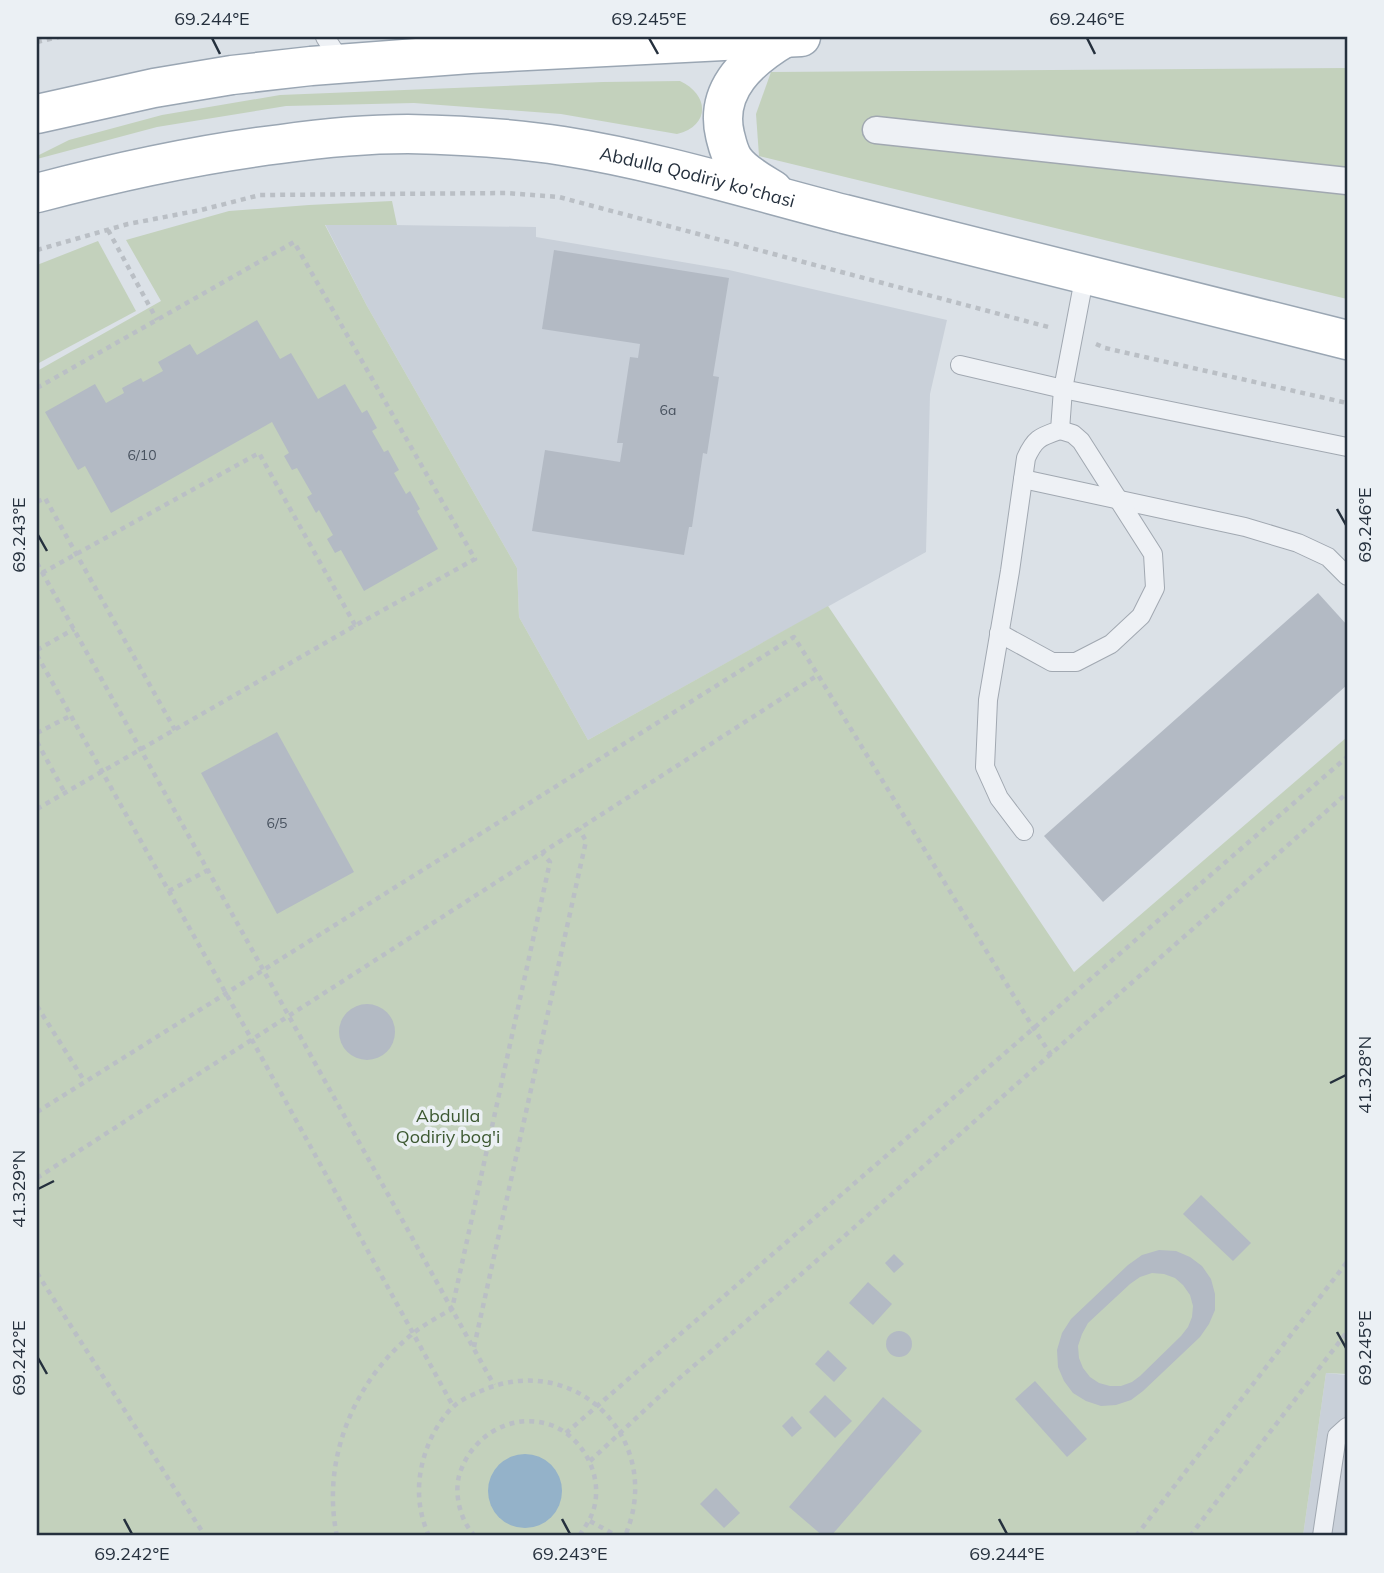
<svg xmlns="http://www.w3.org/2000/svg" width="1384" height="1573" viewBox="0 0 1384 1573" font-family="Mulish,sans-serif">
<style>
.built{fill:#c9d0d9}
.green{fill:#c3d1bc}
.water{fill:#94b2c9}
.building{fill:#b3bac4;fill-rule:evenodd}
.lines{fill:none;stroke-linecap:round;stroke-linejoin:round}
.service-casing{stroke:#a1a8b1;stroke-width:20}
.pedestrian-casing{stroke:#a1a8b1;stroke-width:29}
.primary-casing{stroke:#9aa6b3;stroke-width:41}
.path{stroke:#babfc5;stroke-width:4.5;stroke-dasharray:5 5;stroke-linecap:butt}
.service{stroke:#eef1f5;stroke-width:18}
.pedestrian{stroke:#eef1f5;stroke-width:26}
.primary{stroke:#fff;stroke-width:38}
.ticks{fill:none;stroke:#25303d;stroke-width:2.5}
.labels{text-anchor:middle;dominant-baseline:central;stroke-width:7;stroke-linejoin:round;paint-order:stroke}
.number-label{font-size:14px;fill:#48525f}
.street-label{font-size:18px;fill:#25303d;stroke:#ebf0f4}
.park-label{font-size:18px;fill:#3d5932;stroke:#ebf0f4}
.neatline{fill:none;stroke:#25303d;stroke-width:2.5}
.ticks-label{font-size:18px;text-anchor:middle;fill:#25303d}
</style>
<rect width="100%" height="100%" fill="#dbe1e7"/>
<g class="built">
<polygon points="325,224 536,227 536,237 729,270 947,320 930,394 926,552 588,740 519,617 517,568 367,306"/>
<polygon points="1326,1373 1347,1375 1347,1536 1303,1536"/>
</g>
<g class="green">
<polygon points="1347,68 1347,299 759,156 756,114 771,72"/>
<path d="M 680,81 C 710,95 710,126 677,134 L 561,114 L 414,103 L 286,106 L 157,127 L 37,159 L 37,156 L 69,140 L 162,115 L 280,95 L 603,82 Z"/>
<polygon points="392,201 397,225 325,225 367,306 517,568 519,617 588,740 828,606 1074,972 1347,737 1347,1374 1326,1373 1303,1536 37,1536 37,371 161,301 126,240 229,211 309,205"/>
<polygon points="98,241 136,311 37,364 37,265"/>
</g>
<circle class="water" cx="525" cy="1491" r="37"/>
<g class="building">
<polygon points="554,250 729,278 713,376 719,377 707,454 703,453 692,527 689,527 684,555 532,531 545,450 620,462 623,443 617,443 630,357 638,358 640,344 542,329"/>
<polygon points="257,320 280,359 291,353 318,399 345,384 362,413 367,410 377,428 372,431 384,452 388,450 399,470 394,473 406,494 410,491 420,509 417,511 438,549 364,591 341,550 335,553 327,539 333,535 319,510 316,513 307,497 312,494 297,468 292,470 284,456 289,453 272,422 111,513 85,466 78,470 45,412 95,384 106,403 124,393 122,388 141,378 143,382 163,371 158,362 190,344 197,355"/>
<polygon points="1318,593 1347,625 1347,685 1103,902 1044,836"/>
<polygon points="277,732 354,872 277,914 201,773"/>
<circle cx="367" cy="1032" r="28"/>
<polygon points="1201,1195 1251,1243 1233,1261 1183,1214"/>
<path d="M 1159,1250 L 1176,1251 L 1190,1257 L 1202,1266 L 1211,1279 L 1215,1294 L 1215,1310 L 1209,1324 L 1200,1337 L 1143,1391 L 1131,1400 L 1116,1405 L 1101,1406 L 1086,1401 L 1073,1393 L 1064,1381 L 1058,1367 L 1057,1350 L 1062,1333 L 1071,1319 L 1128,1265 L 1142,1255 ZM 1152,1273 L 1164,1274 L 1175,1278 L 1183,1285 L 1190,1295 L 1193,1306 L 1192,1317 L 1188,1327 L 1181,1336 L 1140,1376 L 1132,1382 L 1121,1386 L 1110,1386 L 1099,1383 L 1090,1377 L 1083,1368 L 1079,1358 L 1078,1346 L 1082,1334 L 1088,1323 L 1130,1284 L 1140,1277 Z"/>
<polygon points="894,1254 904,1264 894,1273 885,1263"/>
<polygon points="868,1282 892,1304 873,1325 849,1303"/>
<circle cx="899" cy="1344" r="13"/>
<polygon points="828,1350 847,1368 834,1382 815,1364"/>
<polygon points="1035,1381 1087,1439 1067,1457 1015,1399"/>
<polygon points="825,1395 852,1421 835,1438 809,1412"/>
<polygon points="883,1397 922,1431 831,1536 823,1536 789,1507"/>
<polygon points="792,1416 802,1428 792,1437 782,1426"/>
<polygon points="716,1488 740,1513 724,1528 700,1504"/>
</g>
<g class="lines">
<g class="service-casing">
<g id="service">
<polyline points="325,37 342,63"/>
<polyline points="1085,274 1063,389 1347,447"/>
<path d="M 960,365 L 1063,389 L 1060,430 C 1040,437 1035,438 1026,458 L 1010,571 L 988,700 L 985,767 L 999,798 L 1024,831"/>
<polyline points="1023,479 1245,527 1298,543 1328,557 1347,576"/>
<polyline points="999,633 1052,662 1076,662 1111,644 1141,616 1155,588 1153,554 1081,441 1073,434 1060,430"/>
<polyline points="1322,1536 1337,1436 1347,1427"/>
</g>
</g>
<g class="pedestrian-casing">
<polyline id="pedestrian" points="876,130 1347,181"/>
</g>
<g class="primary-casing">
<g id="primary">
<polyline points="37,114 154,88 232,75 311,66 470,54 801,37"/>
<path d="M 773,190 C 760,182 743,173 734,160 C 729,153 727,143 725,135 C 714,89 750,58 786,37"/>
<path id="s1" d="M 37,193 C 117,172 198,154 281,144 C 323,138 366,134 408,134 C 460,135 512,138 563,146 C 658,161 751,190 844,214 C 1012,256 1180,298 1347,340"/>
</g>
</g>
<g class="path">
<polyline points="37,42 59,37"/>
<polyline points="108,230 157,320"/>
<polyline points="37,250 128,224 201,210 260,195 506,193 559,197 1052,328"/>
<polyline points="1096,344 1105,348 1347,403"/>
<polyline points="37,388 294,242 475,559 358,624 37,809"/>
<polyline points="37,502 45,498 175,730"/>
<polyline points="37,563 494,1385"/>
<polyline points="42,573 259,453 355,625 357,624"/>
<polyline points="37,650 74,629"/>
<polyline points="37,655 252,1040 453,1406"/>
<polyline points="37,733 70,716"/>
<polyline points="37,742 65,793"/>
<polyline points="169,891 208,870"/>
<polyline points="37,1006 85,1082"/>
<polyline points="37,1112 794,637 818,675 1034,1029 1051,1055"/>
<polyline points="37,1178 818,675"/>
<polyline points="37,1273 205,1536"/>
<polyline points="474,1347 586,841 579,829"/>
<polyline points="566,1433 1347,757"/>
<polyline points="590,1461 676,1381 790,1284 1347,793"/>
<polyline points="590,1521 617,1536"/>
<path d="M 337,1536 C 321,1461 353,1383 411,1335 C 423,1325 438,1317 452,1309 L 550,862 L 542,853"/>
<path d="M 429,1536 C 416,1507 416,1478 427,1448 C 432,1434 442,1417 453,1407 C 460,1400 472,1395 481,1391 C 576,1349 666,1441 625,1536"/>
<path d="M 475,1536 C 461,1522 454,1496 459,1476 C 470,1437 511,1411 551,1425 C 583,1437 603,1475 594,1508 C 591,1519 585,1527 579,1536"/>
<polyline points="1136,1536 1347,1262"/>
<polyline points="1190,1536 1347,1332"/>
</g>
<use href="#service" class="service"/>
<use href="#pedestrian" class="pedestrian"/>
<use href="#primary" class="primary"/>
</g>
<path class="ticks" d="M 212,38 L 220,54M 649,38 L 658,54M 1087,38 L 1095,54M 1337,509 L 1346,525M 38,535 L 47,551M 1330,1083 L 1346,1075M 38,1189 L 54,1181M 1337,1332 L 1346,1348M 38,1358 L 47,1374M 124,1519 L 132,1534M 562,1519 L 570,1534M 999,1519 L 1007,1534"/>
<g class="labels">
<g class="number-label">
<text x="668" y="410">6a</text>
<text x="142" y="455">6/10</text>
<text x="277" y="823">6/5</text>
</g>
<g class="street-label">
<text stroke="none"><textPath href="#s1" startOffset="670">Abdulla Qodiriy ko'chasi</textPath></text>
</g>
<g class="park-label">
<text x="448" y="1115">Abdulla<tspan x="448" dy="21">Qodiriy bog'i</tspan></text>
</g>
</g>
<rect width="1384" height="1573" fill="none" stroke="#ebf0f4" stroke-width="77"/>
<rect x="38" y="38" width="1308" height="1496" class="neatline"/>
<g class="ticks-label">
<text x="212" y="25">69.244°E</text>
<text x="649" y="25">69.245°E</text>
<text x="1087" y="25">69.246°E</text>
<text transform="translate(1365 525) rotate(-90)" y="6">69.246°E</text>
<text transform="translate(19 535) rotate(-90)" y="6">69.243°E</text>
<text transform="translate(1365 1075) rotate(-90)" y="6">41.328°N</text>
<text transform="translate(19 1189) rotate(-90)" y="6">41.329°N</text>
<text transform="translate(1365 1348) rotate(-90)" y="6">69.245°E</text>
<text transform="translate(19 1358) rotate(-90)" y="6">69.242°E</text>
<text x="132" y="1560">69.242°E</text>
<text x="570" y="1560">69.243°E</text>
<text x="1007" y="1560">69.244°E</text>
</g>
</svg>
